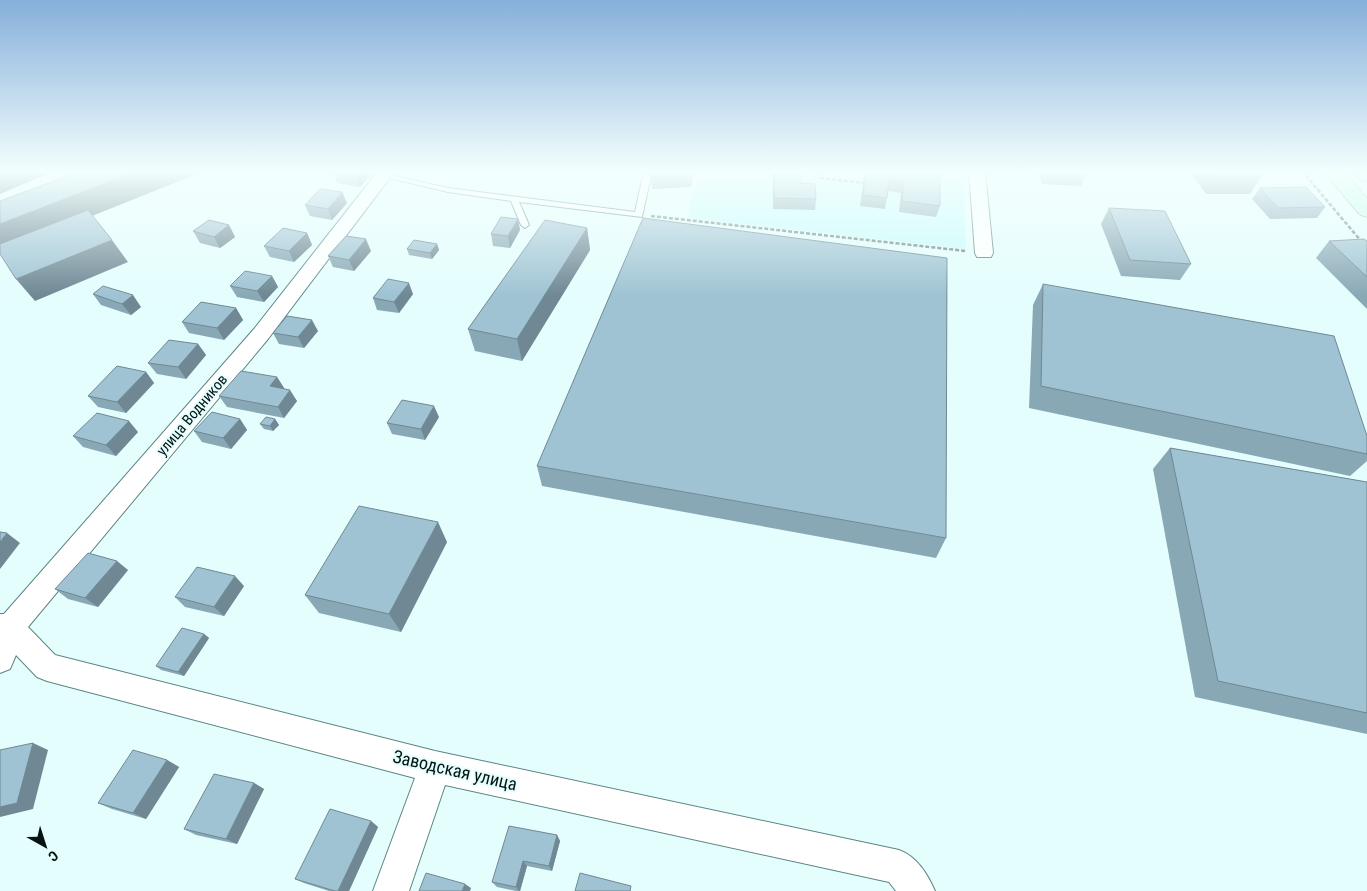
<svg xmlns="http://www.w3.org/2000/svg" width="1367" height="891" viewBox="0 0 1367 891" font-family="'Roboto Condensed',sans-serif">
<style>
.built{fill:#c5fcfb}
.lines{fill:none;stroke-linecap:round;stroke-linejoin:round}
.service-casing{stroke:#5c8584;stroke-width:2}
.minor-casing{stroke:#5c8584;stroke-width:2}
.secondary-casing{stroke:#5c8584;stroke-width:1}
.path{stroke:#6d8281;stroke-width:2.5;stroke-dasharray:4 2;stroke-linecap:butt}
.service{fill:#fff;fill-rule:evenodd}
.minor{fill:#fff;fill-rule:evenodd}
.secondary{fill:#c4fbe7;fill-rule:evenodd}
.wall{fill:#89a8b5}
.shaded-wall{fill:#6f8894}
.building{fill:#9fc3d3;stroke:#6f8894}
.labels{text-anchor:middle;dominant-baseline:central;stroke-width:4;stroke-linejoin:round;paint-order:stroke}
.street-label{font-size:15px;fill:#041414;stroke:#e4fefd}
.near-street-label{font-size:18px;fill:#041414;stroke:#e4fefd}
</style>
<rect width="100%" height="100%" fill="#e4fefd"/>
<polygon class="built" points="697,171 963,171 966,249 688,218"/>
<g class="lines">
<g class="service-casing">
<polygon id="service" points="644,171 652,171 642,217 519,202 529,225 525,228 521,225 511,201 448,192 381,176 385,174 448,188 635,212"/>
</g>
<g class="minor-casing">
<g id="minor">
<path d="M 378,171 L 395,171 L 268,339 L 28,627 L 55,655 L 435,751 L 899,850 C 917,857 927,873 935,891 L 896,891 L 889,882 L 445,785 L 409,891 L 373,891 L 415,778 L 47,681 L 37,677 L 16,655 L 10,669 L 0,673 L 0,614 L 4,614 L 254,329 Z"/>
<polygon points="969,171 985,171 993,253 991,257 977,257 975,253"/>
</g>
</g>
<g class="secondary-casing">
<g id="secondary">
<polygon points="1323,171 1344,171 1367,198 1367,217 1360,215"/>
<polygon points="1352,171 1367,171 1367,182 1360,180"/>
</g>
</g>
<g class="path">
<polyline points="822,171 821,178 864,183"/>
<polyline points="1302,171 1361,241"/>
<polyline points="651,216 966,251"/>
</g>
<use href="#service" class="service"/>
<use href="#minor" class="minor"/>
<use href="#secondary" class="secondary"/>
</g>
<g class="wall">
<polygon points="694,171 691,187 652,189 651,177"/>
<polygon points="773,171 800,171 800,183 816,199 815,210 773,209"/>
<polygon points="865,171 940,171 940,206 936,217 899,212 901,193 888,191 885,209 860,206"/>
<polygon points="1038,171 1087,171 1081,186 1042,184"/>
<polygon points="1189,171 1255,171 1261,177 1250,194 1206,194"/>
<polygon points="333,172 373,172 360,187 337,183"/>
<polygon points="1260,188 1325,207 1317,218 1270,219 1252,199"/>
<polygon points="342,192 347,203 332,220 310,216 305,205"/>
<polygon points="1109,208 1191,264 1180,280 1121,276 1101,224"/>
<polygon points="518,219 520,230 510,248 493,246 491,234"/>
<polygon points="229,225 235,237 220,248 200,243 193,231"/>
<polygon points="587,228 590,250 522,361 475,351 468,329"/>
<polygon points="307,233 312,245 294,262 270,257 264,246"/>
<polygon points="1329,241 1367,241 1367,309 1316,258"/>
<polygon points="437,244 439,250 432,259 409,255 407,249"/>
<polygon points="371,251 354,271 333,267 328,256"/>
<polygon points="272,276 278,287 264,302 237,297 230,286"/>
<polygon points="1043,284 1367,436 1367,461 1350,476 1029,408 1033,305"/>
<polygon points="93,294 141,307 131,315 101,305"/>
<polygon points="413,294 399,313 377,310 373,298"/>
<polygon points="236,308 243,320 224,340 189,333 182,322"/>
<polygon points="318,331 304,348 279,344 273,333"/>
<polygon points="198,344 206,355 186,379 157,374 148,363"/>
<polygon points="146,372 154,383 126,413 98,407 88,396"/>
<polygon points="277,377 284,388 283,389 297,401 284,418 227,407 219,396"/>
<polygon points="439,417 425,440 392,434 387,423"/>
<polygon points="240,419 247,430 231,449 202,442 194,431"/>
<polygon points="275,419 279,425 273,431 264,429 260,424"/>
<polygon points="138,432 116,456 83,447 73,436"/>
<polygon points="1170,448 1367,482 1367,734 1195,697 1153,469"/>
<polygon points="537,466 946,538 936,558 542,486"/>
<polygon points="447,542 401,632 319,613 305,595"/>
<polygon points="128,570 98,607 68,599 55,589"/>
<polygon points="244,586 224,616 185,607 175,597"/>
<polygon points="204,634 209,638 184,676 161,670 156,666"/>
<polygon points="167,760 179,767 146,819 112,809 98,803"/>
<polygon points="254,783 264,789 237,844 196,835 184,829"/>
<polygon points="371,821 378,827 349,891 329,891 304,883 295,879"/>
<polygon points="557,835 560,841 552,871 527,866 520,891 516,891 497,887 492,882"/>
</g>
<g class="shaded-wall">
<polygon points="3,171 51,171 52,172 0,194 0,172"/>
<polygon points="53,171 64,171 56,174"/>
<polygon points="137,171 204,171 0,253 0,224"/>
<polygon points="360,171 373,171 373,172 360,187 356,176"/>
<polygon points="692,171 694,171 691,187 692,176"/>
<polygon points="342,192 347,203 332,220 328,209"/>
<polygon points="518,219 520,230 510,248 508,236"/>
<polygon points="229,225 235,237 220,248 214,237"/>
<polygon points="587,228 590,250 522,361 517,339"/>
<polygon points="307,233 312,245 294,262 289,251"/>
<polygon points="366,239 371,251 354,271 349,260"/>
<polygon points="112,240 128,262 35,301 16,279"/>
<polygon points="437,244 439,250 432,259 430,253"/>
<polygon points="272,276 278,287 264,302 257,291"/>
<polygon points="409,283 413,294 399,313 394,302"/>
<polygon points="133,295 141,307 131,315 122,304"/>
<polygon points="236,308 243,320 224,340 217,328"/>
<polygon points="312,320 318,331 304,348 298,337"/>
<polygon points="198,344 206,355 186,379 178,367"/>
<polygon points="146,372 154,383 126,413 117,402"/>
<polygon points="277,377 284,388 277,397 270,386"/>
<polygon points="290,390 297,401 284,418 278,407"/>
<polygon points="434,406 439,417 425,440 421,429"/>
<polygon points="240,419 247,430 231,449 223,438"/>
<polygon points="275,419 279,425 273,431 270,426"/>
<polygon points="129,421 138,432 116,456 106,445"/>
<polygon points="438,522 447,542 401,632 389,614"/>
<polygon points="7,533 20,543 0,569 0,542"/>
<polygon points="117,561 128,570 98,607 85,598"/>
<polygon points="235,576 244,586 224,616 214,607"/>
<polygon points="204,634 209,638 184,676 178,672"/>
<polygon points="33,743 48,750 33,809 0,817 0,807"/>
<polygon points="167,760 179,767 146,819 133,813"/>
<polygon points="254,783 264,789 237,844 226,839"/>
<polygon points="371,821 378,827 349,891 338,891"/>
<polygon points="557,835 560,841 552,871 549,866"/>
<polygon points="523,861 527,866 520,891 519,891 516,887"/>
<polygon points="465,884 471,888 470,891 462,891"/>
</g>
<g class="building">
<polygon points="81,171 137,171 0,224 0,201"/>
<polygon points="334,171 360,171 356,176 333,172"/>
<polygon points="653,171 692,171 692,176 651,177"/>
<polygon points="774,171 800,171 800,183 815,184 816,199 774,198"/>
<polygon points="866,171 940,171 940,206 902,201 903,182 889,180 887,198 863,195"/>
<polygon points="1211,171 1255,171 1261,177 1216,177"/>
<polygon points="1306,187 1325,207 1278,208 1260,188"/>
<polygon points="320,189 342,192 328,209 305,205"/>
<polygon points="1109,208 1165,211 1191,264 1130,260"/>
<polygon points="88,210 112,240 16,279 0,254 0,244"/>
<polygon points="501,217 518,219 508,236 491,234"/>
<polygon points="643,218 947,258 946,538 537,466"/>
<polygon points="209,220 229,225 214,237 193,231"/>
<polygon points="545,220 587,228 517,339 468,329"/>
<polygon points="283,228 307,233 289,251 264,246"/>
<polygon points="346,236 366,239 349,260 328,256"/>
<polygon points="1364,239 1367,241 1367,277 1329,241"/>
<polygon points="414,240 437,244 430,253 407,249"/>
<polygon points="245,271 272,276 257,291 230,286"/>
<polygon points="388,279 409,283 394,302 373,298"/>
<polygon points="1043,284 1334,336 1367,436 1367,454 1041,386"/>
<polygon points="103,286 133,295 122,304 93,294"/>
<polygon points="201,302 236,308 217,328 182,322"/>
<polygon points="287,316 312,320 298,337 273,333"/>
<polygon points="169,340 198,344 178,367 148,363"/>
<polygon points="117,366 146,372 117,402 88,396"/>
<polygon points="241,371 277,377 270,386 290,390 278,407 219,396"/>
<polygon points="402,400 434,406 421,429 387,423"/>
<polygon points="212,412 240,419 223,438 194,431"/>
<polygon points="97,413 129,421 106,445 73,436"/>
<polygon points="266,417 275,419 270,426 260,424"/>
<polygon points="1170,448 1367,482 1367,713 1218,681"/>
<polygon points="359,506 438,522 389,614 305,595"/>
<polygon points="0,532 7,533 0,542"/>
<polygon points="88,553 117,561 85,598 55,589"/>
<polygon points="197,567 235,576 214,607 175,597"/>
<polygon points="182,628 204,634 178,672 156,666"/>
<polygon points="33,743 17,803 0,807 0,750"/>
<polygon points="133,750 167,760 133,813 98,803"/>
<polygon points="214,774 254,783 226,839 184,829"/>
<polygon points="330,809 371,821 338,891 335,891 295,879"/>
<polygon points="509,826 557,835 549,866 523,861 516,887 492,882"/>
<polygon points="426,873 465,884 462,891 419,891"/>
<polygon points="580,873 631,886 630,891 575,891"/>
</g>
<linearGradient id="sky" x2="0" y2="1"><stop stop-color="#86afda"/><stop offset="0.58" stop-color="#f3fffe"/><stop offset="1" stop-color="#f3fffe" stop-opacity="0"/></linearGradient>
<rect width="1367" height="296" fill="url(#sky)"/>
<g class="labels">
<g class="street-label">
<text transform="translate(192 415) rotate(-50)">улица Водников</text>
</g>
<g class="near-street-label">
<text transform="translate(455 770) rotate(13)">Заводская улица</text>
</g>
</g>
<g transform="translate(45 846) rotate(141)" stroke="#e4fefd" stroke-width="4" paint-order="stroke">
<path d="M0-4L9 19L0 12L-9 19Z" fill="#041414"/>
<text y="-8" font-size="14" font-weight="bold" text-anchor="middle" fill="#041414">С</text>
</g>
</svg>
